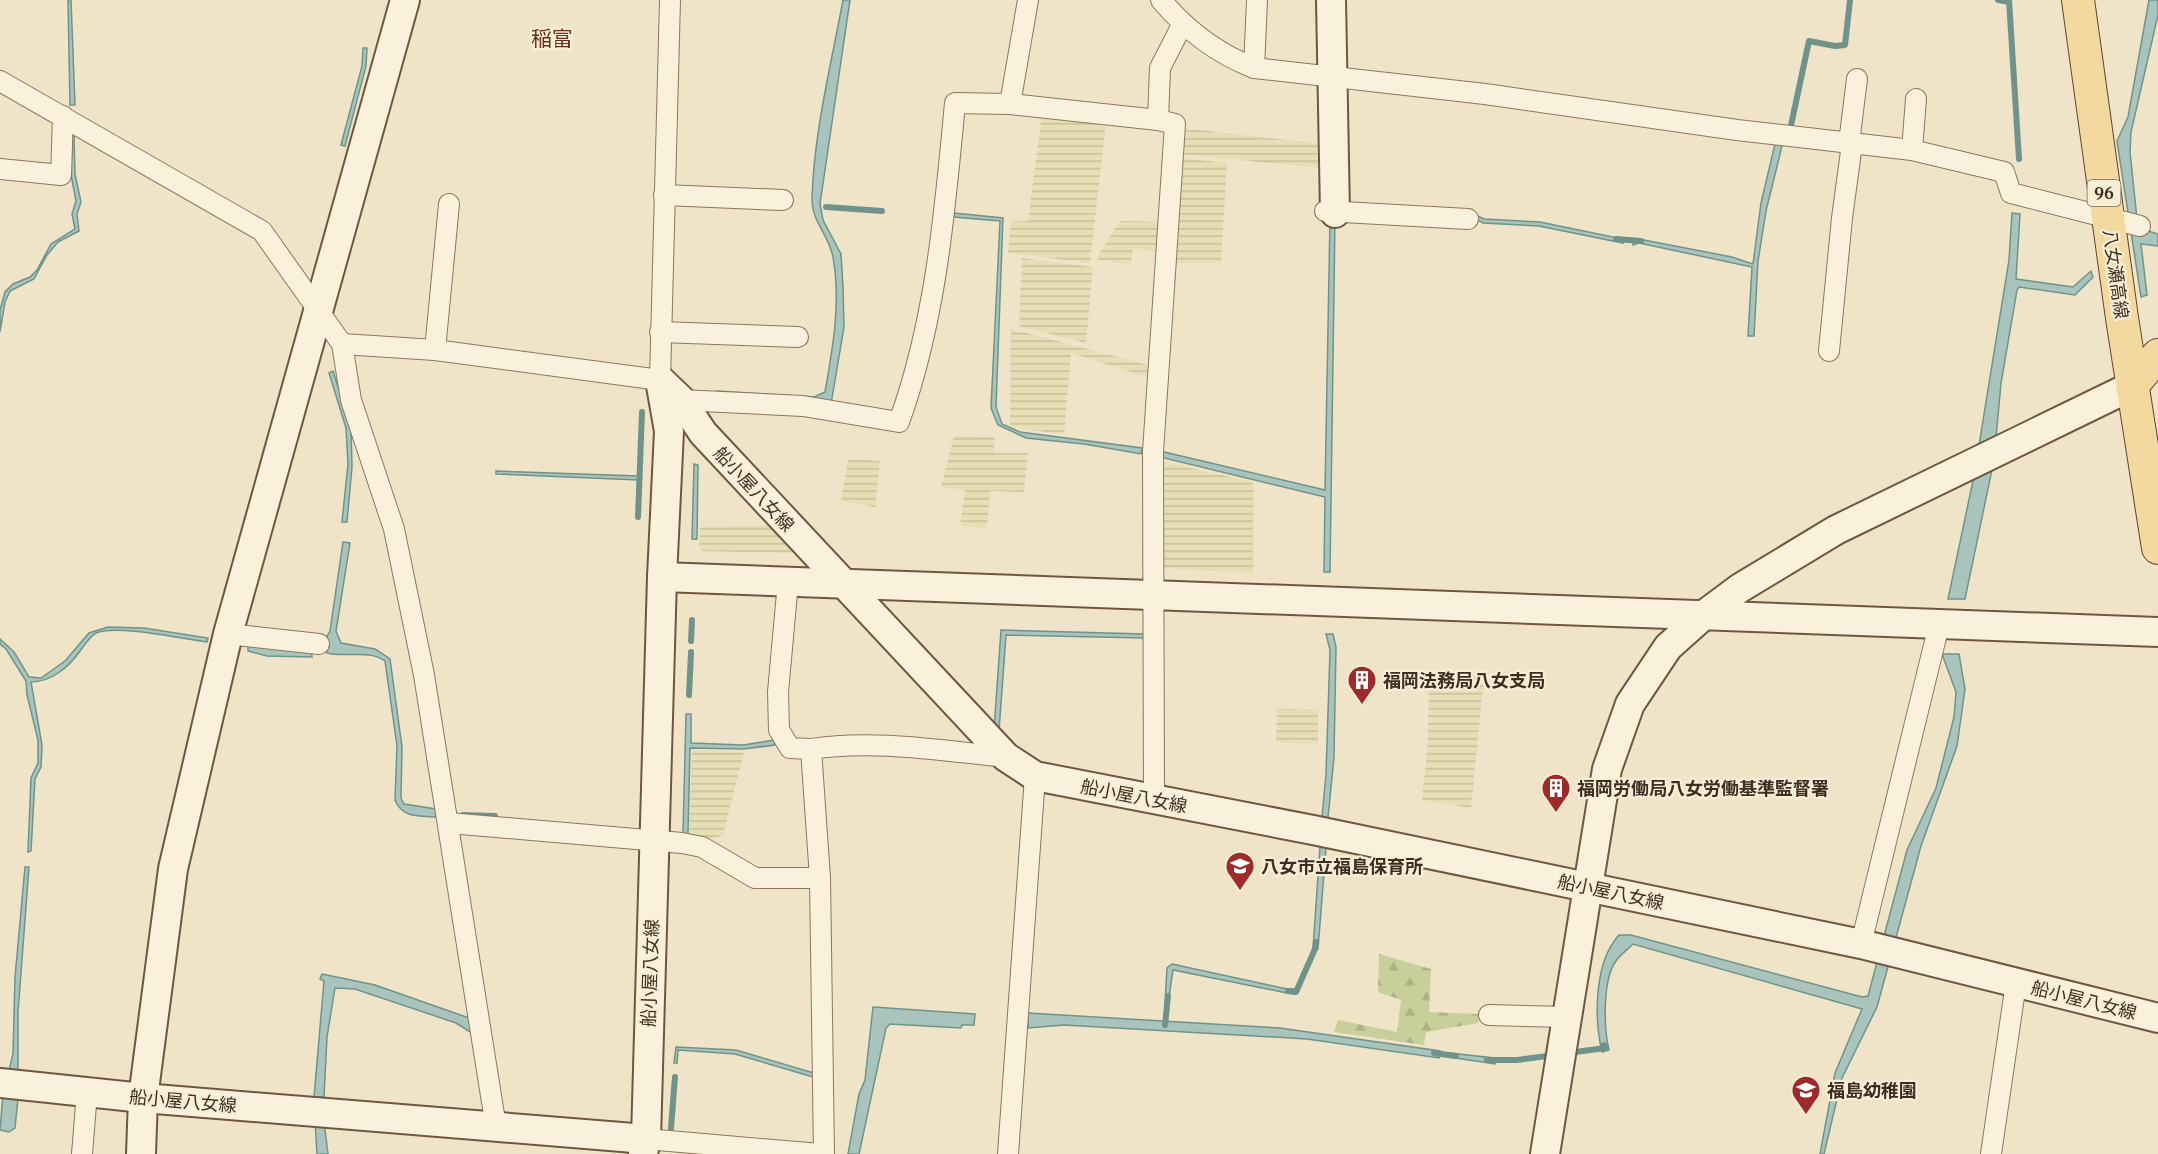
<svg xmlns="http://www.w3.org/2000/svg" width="2158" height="1154" viewBox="0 0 2158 1154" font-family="Merriweather,'Noto Sans JP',serif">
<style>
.farmland{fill:url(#farmland-rules)}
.forest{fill:url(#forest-firs)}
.water{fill:#a9c4bc;stroke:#6f938a;stroke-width:1.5}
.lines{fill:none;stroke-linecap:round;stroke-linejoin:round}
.stream{stroke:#6f938a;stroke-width:6}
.street-casing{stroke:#8d765c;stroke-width:22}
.secondary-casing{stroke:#6f573f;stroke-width:32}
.primary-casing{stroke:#5b4430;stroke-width:34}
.street{stroke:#faf1dc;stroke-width:20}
.secondary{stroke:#faf1dc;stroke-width:28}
.primary{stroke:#f3d9a0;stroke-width:32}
.labels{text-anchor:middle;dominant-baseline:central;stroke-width:4.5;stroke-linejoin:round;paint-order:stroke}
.shield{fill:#f7eed8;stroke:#756857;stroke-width:1.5}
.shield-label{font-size:16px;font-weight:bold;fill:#3d2e20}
.street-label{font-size:18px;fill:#3d2e20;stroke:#f7eed8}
.poi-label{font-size:18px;font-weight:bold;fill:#3d2e20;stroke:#f7eed8;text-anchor:start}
.quarter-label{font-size:21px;fill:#6b2e1e;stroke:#f7eed8}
</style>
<defs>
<pattern id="farmland-rules" width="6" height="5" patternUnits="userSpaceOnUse" patternTransform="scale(1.5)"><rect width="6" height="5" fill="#e6deb5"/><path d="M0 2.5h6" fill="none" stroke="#c6bf9b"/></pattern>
<pattern id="forest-firs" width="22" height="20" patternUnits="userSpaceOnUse" patternTransform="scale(1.5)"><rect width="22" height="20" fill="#c9cf9b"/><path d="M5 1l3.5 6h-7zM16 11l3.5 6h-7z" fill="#aeb285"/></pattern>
</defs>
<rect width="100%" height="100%" fill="#f0e4c8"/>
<g class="farmland">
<polygon points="1042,114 1106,122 1090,263 1008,253 1011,222 1028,221"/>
<polygon points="1182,128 1323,144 1321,168 1179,154"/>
<polygon points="1181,158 1227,163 1221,263 1175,263"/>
<polygon points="1120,221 1163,222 1161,252 1133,248 1131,264 1098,260 1099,254"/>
<polygon points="1022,258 1093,267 1086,343 1019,326"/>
<polygon points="1011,329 1152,366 1151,378 1071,353 1064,434 1021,429 1010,425"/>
<polygon points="954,436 995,437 993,453 1028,453 1024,492 990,491 987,528 960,526 965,490 941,487"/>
<polygon points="848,459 880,461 875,507 841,501"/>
<polygon points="1160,461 1253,482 1253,573 1160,568"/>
<polygon points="773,526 791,545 791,553 702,551 699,545 700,527"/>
<polygon points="1429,675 1484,677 1471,808 1422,800 1428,741"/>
<polygon points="1277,709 1318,710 1318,744 1276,742"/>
<polygon points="692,750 744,752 723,835 710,840 689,836"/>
</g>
<polygon class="forest" points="1379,954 1431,969 1429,1012 1479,1014 1478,1023 1426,1032 1424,1045 1334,1032 1338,1020 1397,1032 1401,1000 1378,992"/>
<g class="water">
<polygon points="68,0 71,0 75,105 70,105"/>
<path d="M 843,0 L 850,0 L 820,204 L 823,220 L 841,254 L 843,287 L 844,327 L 831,404 L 717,397 L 717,391 L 814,397 L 825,392 C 833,347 841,302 833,257 C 829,235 811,221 812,198 C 814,132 831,65 843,0 Z"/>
<polygon points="2149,0 2158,0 2158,15 2131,132 2130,152 2138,228 2158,234 2158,246 2141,244 2147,295 2141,297 2117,141 2128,117"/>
<polygon points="363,48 367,48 366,66 345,146 341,145 362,66"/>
<polygon points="71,136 74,136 75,174 81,202 77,214 79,231 58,242 47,255 34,279 10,291 5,302 0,332 0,310 5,292 13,284 30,277 37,270 51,244 75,229 72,214 76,201 71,175"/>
<polygon points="1775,144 1782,146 1766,211 1758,261 1754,336 1748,336 1752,267 1639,243 1633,245 1633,241 1639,239 1732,257 1753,264 1761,203"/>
<polygon points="1470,212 1484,219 1540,222 1623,239 1623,243 1539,226 1483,223 1470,215"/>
<polygon points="954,213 1003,218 996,407 1002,424 1020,432 1142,448 1141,454 1084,444 1026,438 998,425 991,408 1000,221 954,217"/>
<polygon points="2012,213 2020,214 2016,279 2073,287 2091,271 2093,277 2075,295 2019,287 2017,290 2001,383 1994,460 1965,599 1948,599 1974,476 2009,260"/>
<polygon points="1330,218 1335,218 1330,572 1324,572 1325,497 1160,457 1160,451 1325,490"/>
<polygon points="333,371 351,428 352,467 347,522 342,522 348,464 346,428 329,373"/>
<polygon points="694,464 698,465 697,539 692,539"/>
<polygon points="496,471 638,476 638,480 496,474"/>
<path d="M 343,542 L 350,543 L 336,631 L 341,643 L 375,649 L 390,659 L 402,747 L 401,798 L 404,804 L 436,809 L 436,817 C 419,816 402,818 395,800 L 397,746 L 385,661 C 369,649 346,658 327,653 L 322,645 L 330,631 Z"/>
<path d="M 108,627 L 144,628 L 208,638 L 207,642 C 183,639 116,624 96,633 C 89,637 85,645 80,651 C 69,667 51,682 31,682 L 42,745 L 41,767 L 35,779 L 31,851 L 28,852 L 31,778 L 38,763 L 38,740 L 27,695 L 26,681 L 6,649 L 0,644 L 0,639 L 14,652 L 29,677 L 41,678 L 65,661 L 89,633 Z"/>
<polygon points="1001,630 1144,634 1144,638 1006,635 999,731 994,730"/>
<polygon points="1326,634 1333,634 1336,647 1334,757 1328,818 1322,817 1326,774 1330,650"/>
<polygon points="248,646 311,649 312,657 267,656 248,651"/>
<path d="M 1942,654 L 1959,654 L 1965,689 L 1957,746 L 1921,846 L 1877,1007 L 1842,1078 L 1824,1154 L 1820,1154 L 1835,1073 L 1862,1009 L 1633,944 C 1627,950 1620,955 1616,961 C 1602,980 1604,1029 1609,1050 L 1602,1052 C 1594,1018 1594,962 1619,935 L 1631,935 L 1862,997 L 1868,996 L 1907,850 L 1936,788 L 1954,717 L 1956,692 Z"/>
<polygon points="686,714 691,714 691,743 743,745 775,740 775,745 743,749 690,748 688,834 683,834"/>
<polygon points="1320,846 1326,848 1318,949 1313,949"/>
<polygon points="25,867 29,867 18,1012 18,1098 15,1128 9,1132 0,1130 3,1094 13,1054 15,977"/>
<polygon points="1172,964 1287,989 1296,989 1295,994 1287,993 1173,970 1168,1004 1165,1003 1167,968"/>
<polygon points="322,974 375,985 472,1019 475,1035 456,1023 355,989 335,988 327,1037 324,1097 314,1097 324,981 320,979"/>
<polygon points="873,1007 975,1014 974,1025 962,1025 961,1028 890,1024 886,1028 859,1154 848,1154 859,1094 865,1080"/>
<polygon points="1028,1013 1280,1028 1440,1051 1439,1058 1307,1039 1064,1025 1028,1028"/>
<polygon points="676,1047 736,1050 814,1073 813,1077 735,1054 678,1050 677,1063 674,1063"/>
<polygon points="1449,1053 1495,1058 1495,1064 1449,1057"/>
<polygon points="315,1121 324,1122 328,1154 317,1154"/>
</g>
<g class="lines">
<g class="stream">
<polyline points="1998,0 2009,2"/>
<polyline points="2009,0 2019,159"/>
<polyline points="1790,130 1809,41 1835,46 1845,45 1850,0"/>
<polyline points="826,207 882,211"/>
<polyline points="1616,239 1641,241"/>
<polyline points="638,517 642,412"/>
<polyline points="691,641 692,620"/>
<polyline points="689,695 691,652"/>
<polyline points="463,815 495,816"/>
<polyline points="1288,991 1296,992 1315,949 1316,942"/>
<polyline points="1165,1025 1168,996"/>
<polyline points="1434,1053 1456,1056"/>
<polyline points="1568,1053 1605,1048 1604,1045"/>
<polyline points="1487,1060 1517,1060 1555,1055"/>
<polyline points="671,1128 675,1077"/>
</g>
<g class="street-casing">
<g id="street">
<path d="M 1161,0 C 1187,31 1216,53 1254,68 L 1485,94 L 1737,130 L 1912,150 L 2004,172 L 2011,193 L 2140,226"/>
<polyline points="1254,68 1257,0"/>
<polyline points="0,81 262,231 342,344 351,400 394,529 424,675 496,1127"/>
<polyline points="1010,104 1158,120"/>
<polyline points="1849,143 1857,79"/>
<polyline points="1912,150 1916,99"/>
<polyline points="0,169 61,175 63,116"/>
<polyline points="664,195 783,200"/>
<polyline points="1325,211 1468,219"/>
<polyline points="660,332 798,337"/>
<polyline points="342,344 435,350 660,380 670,0"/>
<polyline points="435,350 449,204"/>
<polyline points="1829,351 1842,218 1852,144"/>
<path d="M 681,400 L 803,406 L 899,422 C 936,320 945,210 955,103 L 1010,104 L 1028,0"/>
<polyline points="788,582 778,692 779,730 790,748 811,749 820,878 824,1154"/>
<polyline points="228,634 319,644"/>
<path d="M 811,749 C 874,739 943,751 1006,757"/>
<polyline points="1154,799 1153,452 1175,124 1158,120 1160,68 1182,25"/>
<polyline points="449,823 682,843 702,847 755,878 820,878"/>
<polyline points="1861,944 1939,625"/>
<polyline points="1489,1015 1567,1017"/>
<polyline points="646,1139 820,1154"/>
<polyline points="82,1154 87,1092"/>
<polyline points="1008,1154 1035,776"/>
<polyline points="1991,1154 2016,983"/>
</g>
</g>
<g class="secondary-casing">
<g id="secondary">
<polyline points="1331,0 1335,213"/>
<polyline points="660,380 681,400 703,433 1006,757 1035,776 1313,830 1861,944 2158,1018"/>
<polyline points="662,577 2158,632"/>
<polyline points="0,1083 143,1098 646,1139"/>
<polyline points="141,1154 143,1098 173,869 228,634 405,0"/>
<polyline points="643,1154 646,1139 662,577 669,431 660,380"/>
<polyline points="1545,1154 1607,769 1630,704 1668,647 1705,614 1740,588 1836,530 2132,386"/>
</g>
</g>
<g class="primary-casing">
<g id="primary">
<polyline points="2078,0 2122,318 2158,548"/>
<polyline points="2132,386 2158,355"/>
</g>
</g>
<use href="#street" class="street"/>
<use href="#secondary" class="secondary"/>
<use href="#primary" class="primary"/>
</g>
<defs>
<g id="building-pin" transform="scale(1.5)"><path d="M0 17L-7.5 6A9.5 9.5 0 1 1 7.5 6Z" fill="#9e2a2b" stroke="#f7eed8"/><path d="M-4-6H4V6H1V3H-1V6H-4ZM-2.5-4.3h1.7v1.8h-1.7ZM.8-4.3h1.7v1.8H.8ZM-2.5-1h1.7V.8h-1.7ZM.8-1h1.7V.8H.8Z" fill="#fff"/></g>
<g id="school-pin" transform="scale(1.5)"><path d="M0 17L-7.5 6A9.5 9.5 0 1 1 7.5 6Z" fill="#9e2a2b" stroke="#f7eed8"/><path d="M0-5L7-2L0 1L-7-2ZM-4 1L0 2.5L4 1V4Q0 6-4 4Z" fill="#fff"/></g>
</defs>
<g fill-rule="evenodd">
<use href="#building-pin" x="1362" y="680"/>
<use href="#building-pin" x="1556" y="788"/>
<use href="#school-pin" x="1240" y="866"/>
<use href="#school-pin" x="1806" y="1090"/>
</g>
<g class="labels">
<rect class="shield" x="2087.5" y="180" width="33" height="26" rx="4.5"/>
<g class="shield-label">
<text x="2104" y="193">96</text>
</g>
<g class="street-label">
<text transform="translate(2116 274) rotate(82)">八女瀬高線</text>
<text transform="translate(754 489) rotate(47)">船小屋八女線</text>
<text transform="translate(1134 796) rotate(11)">船小屋八女線</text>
<text transform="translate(1611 892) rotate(12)">船小屋八女線</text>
<text transform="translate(650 973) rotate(-88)">船小屋八女線</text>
<text transform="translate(2084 1000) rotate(14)">船小屋八女線</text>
<text transform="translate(183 1101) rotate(5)">船小屋八女線</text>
</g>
<g class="poi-label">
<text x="1383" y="680">福岡法務局八女支局</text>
<text x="1577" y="788">福岡労働局八女労働基準監督署</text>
<text x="1261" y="866">八女市立福島保育所</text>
<text x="1827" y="1090">福島幼稚園</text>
</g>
<g class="quarter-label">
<text x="552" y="38">稲富</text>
</g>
</g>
</svg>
